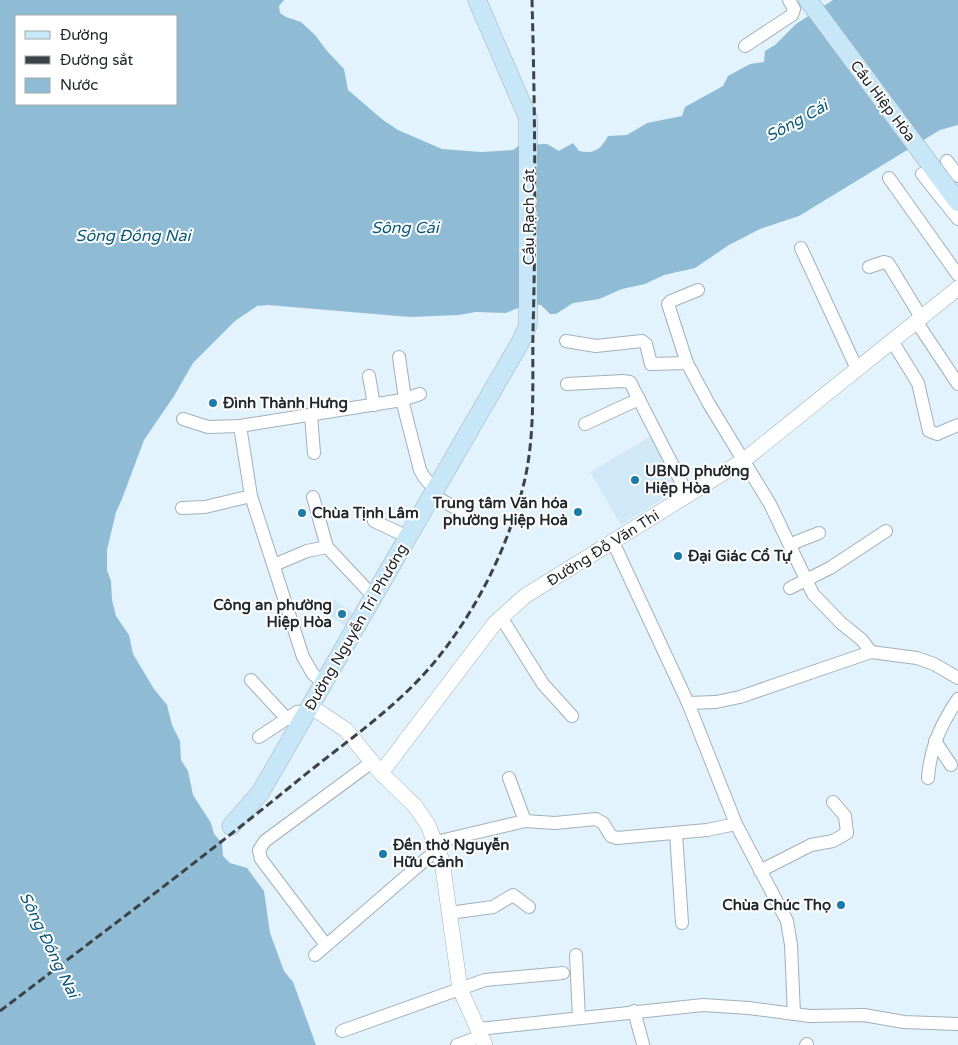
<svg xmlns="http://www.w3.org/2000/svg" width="958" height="1045" viewBox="0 0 958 1045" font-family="'Varela Round',sans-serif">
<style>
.built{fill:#d1e9f7}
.water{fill:#90bbd4;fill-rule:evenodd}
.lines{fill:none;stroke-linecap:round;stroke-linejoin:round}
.minor-casing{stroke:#a1b0b9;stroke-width:14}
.tertiary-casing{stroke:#a1b0b9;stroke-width:16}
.secondary-casing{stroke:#a1b0b9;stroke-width:19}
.minor{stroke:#fff;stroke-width:12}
.tertiary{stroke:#fff;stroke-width:15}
.secondary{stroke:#c7e7f8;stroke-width:18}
.rail{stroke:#3c4347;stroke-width:3;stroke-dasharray:8 4;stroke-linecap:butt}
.poi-dot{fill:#1a7ca8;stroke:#fff;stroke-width:2}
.labels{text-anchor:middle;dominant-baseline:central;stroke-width:4;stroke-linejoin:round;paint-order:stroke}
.street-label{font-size:15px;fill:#21272a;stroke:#fff}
.poi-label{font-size:15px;font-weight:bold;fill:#21272a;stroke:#fff;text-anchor:start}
.water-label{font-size:16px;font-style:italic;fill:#0b597b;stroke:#fff}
</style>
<rect width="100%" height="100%" fill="#e3f3fd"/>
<g class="built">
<polygon points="653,435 680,488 621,525 590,472"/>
<polygon points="334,599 357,616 350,629 324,612"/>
</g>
<path class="water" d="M 0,0 L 284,0 L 279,6 L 280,13 L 286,17 L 301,22 L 315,35 L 327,51 L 344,69 L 348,90 L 383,120 L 398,130 L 442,149 L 481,152 L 513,150 L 520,145 L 547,144 L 559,151 L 573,143 L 579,151 C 595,154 600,150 608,136 L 627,135 L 647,123 L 682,116 L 685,107 L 723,86 L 728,76 L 750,64 L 764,62 L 765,51 L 775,45 L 796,24 L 833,0 L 958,0 L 958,125 L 940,130 L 799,216 L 760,229 L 729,245 L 695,268 L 664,275 L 645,284 L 622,289 L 599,299 L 573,303 L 556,314 L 550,314 L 541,305 L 527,304 L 506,313 L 476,312 L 459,315 L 410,317 L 268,305 L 257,306 L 235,321 L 193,363 L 174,396 L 144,440 L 122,499 L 116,512 L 107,550 L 107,570 L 111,581 L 112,600 L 116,616 L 129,635 L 133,654 L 154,689 L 167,705 L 172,725 L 180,741 L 181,760 L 188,771 L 193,795 L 211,823 L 214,834 L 222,843 L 223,856 L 230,863 L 247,868 L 264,891 L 270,933 L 284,971 L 293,982 L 316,1045 L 0,1045 ZM 16,16 L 176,16 L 176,104 L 16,104 Z"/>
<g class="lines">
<g class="minor-casing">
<g id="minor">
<polyline points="745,46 792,15 794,9 789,0"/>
<polyline points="947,161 958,176"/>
<polyline points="922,174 958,219"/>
<polyline points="889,178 958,275"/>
<polyline points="801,248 857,369"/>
<polyline points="869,267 884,262 888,263 921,317"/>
<polyline points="698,290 671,301 668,304 687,363 709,404 770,504 813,594 841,623 862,640 871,652"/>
<polyline points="916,321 958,384"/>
<polyline points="566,341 596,346 642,341 646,344 651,364 687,363"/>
<polyline points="892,341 918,383 929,431 937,434 958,425"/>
<polyline points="399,357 405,399"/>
<polyline points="369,376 374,405"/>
<polyline points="567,384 623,381 630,382 688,495"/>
<polyline points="402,400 420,394"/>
<polyline points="311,415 314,453"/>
<polyline points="183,419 208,427 240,426 402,400 420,470 424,477 435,490"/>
<polyline points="585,424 639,399"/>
<polyline points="240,426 251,496 303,657 313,674 323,683"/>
<polyline points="432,495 463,512"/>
<polyline points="313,497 327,547 373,596"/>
<polyline points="182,508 205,507 251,496"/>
<polyline points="374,521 408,537"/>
<polyline points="613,542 688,703 736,824 787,921 791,945 794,1014"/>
<polyline points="791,544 819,533"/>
<polyline points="274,565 307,551 327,547"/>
<polyline points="790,588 830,568 886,531"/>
<polyline points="501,617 543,684 572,716"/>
<polyline points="251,680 287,719"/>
<polyline points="688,703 716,702 740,697 871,652 917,658 934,664 958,678"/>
<polyline points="259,737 297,712 307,711"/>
<polyline points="935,741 951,765"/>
<polyline points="509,778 525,821"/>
<path d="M 928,778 C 930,748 941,724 958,699"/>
<polyline points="676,833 682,923"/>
<polyline points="440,841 525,821 555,823 596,819 603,823 611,836 617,838 707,830 736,824"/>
<polyline points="760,871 811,845 833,841 847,833 845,816 833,802"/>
<polyline points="449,913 493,907 513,895 529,907"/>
<polyline points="326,945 261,859 259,850 265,841 372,762"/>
<polyline points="315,955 439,848"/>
<polyline points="576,955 579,1018"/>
<polyline points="634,1011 643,1044"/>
<polyline points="479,1029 703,1005 749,1008 810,1016 864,1015 904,1022 958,1024"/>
<polyline points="342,1031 485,980 563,973"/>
<polyline points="457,1045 482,1036"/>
<polyline points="806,1045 807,1044"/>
</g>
</g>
<g class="tertiary-casing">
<g id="tertiary">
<polyline points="310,706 346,730 381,773 415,806 428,825 442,861 460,989 485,1045"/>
<polyline points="381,773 495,623 525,596 744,460 958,288"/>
</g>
</g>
<g class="secondary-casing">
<g id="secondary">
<polyline points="808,0 958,202"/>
<polyline points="231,826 260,793 521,341 528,325 528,118 477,0"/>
</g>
</g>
<use href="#minor" class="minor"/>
<use href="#tertiary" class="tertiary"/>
<use href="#secondary" class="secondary"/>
<path class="rail" d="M 0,1011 C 101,934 203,858 301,778 C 348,740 399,706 437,659 C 477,609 507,549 523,487 C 536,437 532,382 533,331 C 536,221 535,110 532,0"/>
</g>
<g class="poi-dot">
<circle cx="213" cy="403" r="5"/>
<circle cx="635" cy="480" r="5"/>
<circle cx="578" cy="512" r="5"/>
<circle cx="302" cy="513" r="5"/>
<circle cx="678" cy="556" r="5"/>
<circle cx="342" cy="614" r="5"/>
<circle cx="383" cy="854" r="5"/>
<circle cx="841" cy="905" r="5"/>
</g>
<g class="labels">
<g class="street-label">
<text transform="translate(883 101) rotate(53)">Cầu Hiệp Hòa</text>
<text transform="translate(529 217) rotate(-90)">Cầu Rạch Cát</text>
<text transform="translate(603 548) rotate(-32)">Đường Đỗ Văn Thi</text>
<text transform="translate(356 627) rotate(-60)">Đường Nguyễn Tri Phương</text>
</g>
<g class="poi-label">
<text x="223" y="403">Đình Thành Hưng</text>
<text x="645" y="471">UBND phường<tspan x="645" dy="17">Hiệp Hòa</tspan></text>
<text x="568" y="503" text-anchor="end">Trung tâm Văn hóa<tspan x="568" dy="17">phường Hiệp Hoà</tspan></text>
<text x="312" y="513">Chùa Tịnh Lâm</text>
<text x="688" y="556">Đại Giác Cổ Tự</text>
<text x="332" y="605" text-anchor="end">Công an phường<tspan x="332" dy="17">Hiệp Hòa</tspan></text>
<text x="393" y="845">Đền thờ Nguyễn<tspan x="393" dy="17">Hữu Cảnh</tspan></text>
<text x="831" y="905" text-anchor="end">Chùa Chúc Thọ</text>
</g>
<g class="water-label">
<text transform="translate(797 121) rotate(-29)">Sông Cái</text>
<text x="405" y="228">Sông Cái</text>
<text x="133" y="236">Sông Đồng Nai</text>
<text transform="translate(49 945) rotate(64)">Sông Đồng Nai</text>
</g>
</g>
<rect x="15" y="15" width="162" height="90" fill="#ffffff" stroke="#a6a9aa"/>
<rect x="25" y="31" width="25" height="8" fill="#c7e7f8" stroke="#a6a9aa"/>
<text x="60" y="40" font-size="15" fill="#21272a">Đường</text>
<rect x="25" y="56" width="25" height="8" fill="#3c4347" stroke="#a6a9aa"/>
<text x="60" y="65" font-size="15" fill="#21272a">Đường sắt</text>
<rect x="25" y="78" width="25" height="15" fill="#90bbd4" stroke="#a6a9aa"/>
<text x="60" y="90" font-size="15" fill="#21272a">Nước</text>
</svg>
